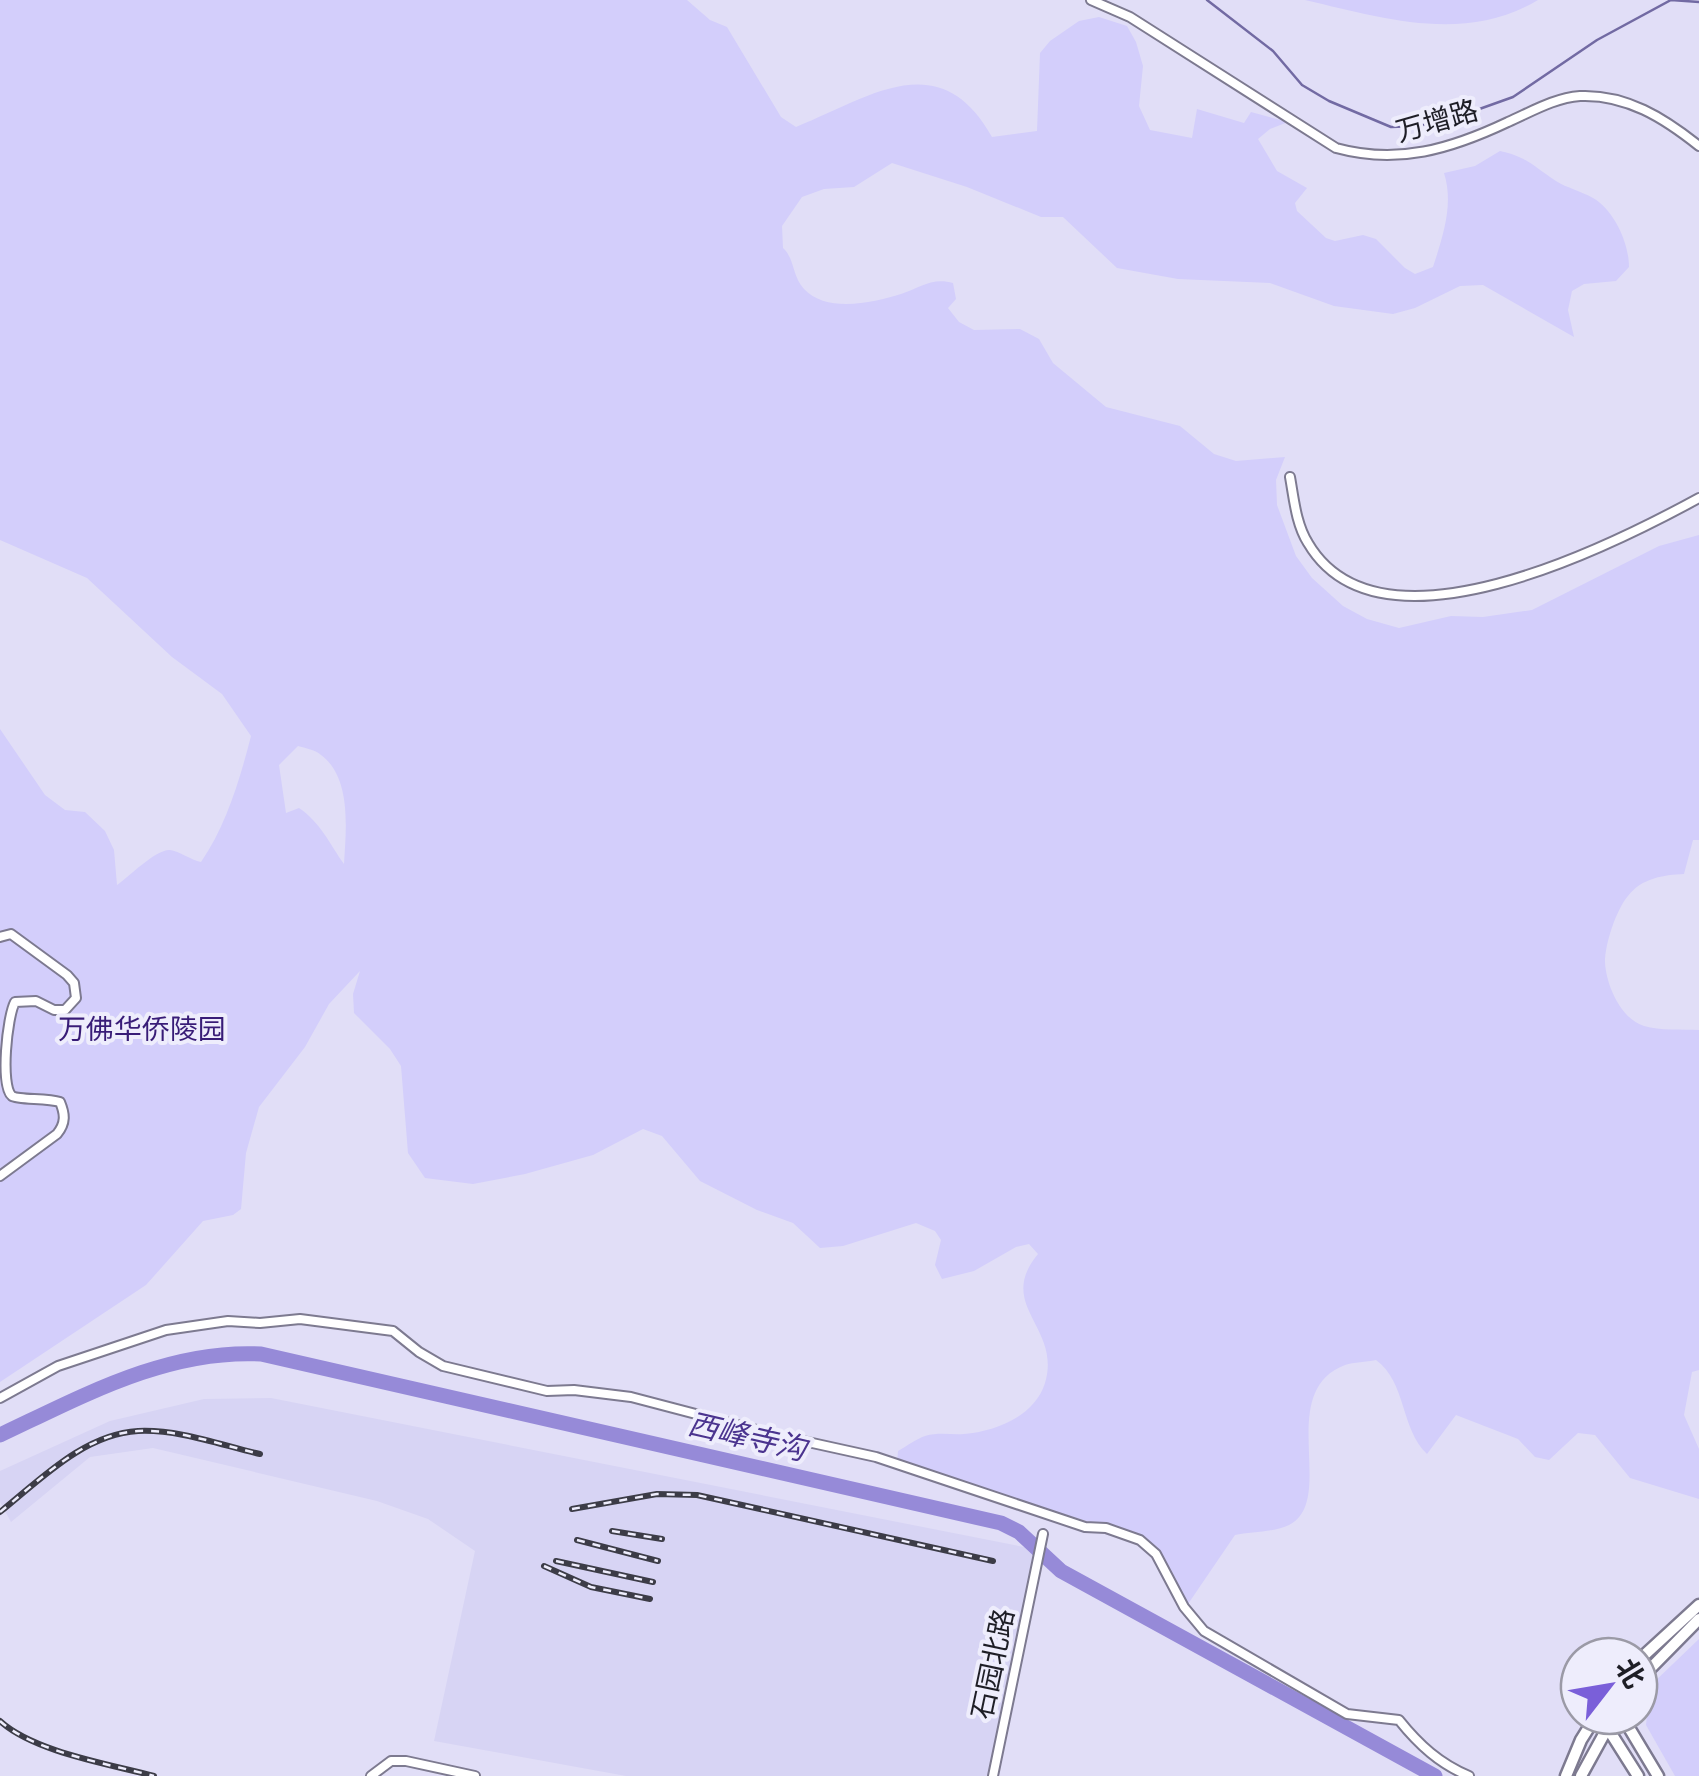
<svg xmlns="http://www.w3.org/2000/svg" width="1699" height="1776" viewBox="0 0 1699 1776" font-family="'Fira Sans Condensed','Noto Sans SC',sans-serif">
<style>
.built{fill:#d7d4f4}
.green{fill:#d3cefb;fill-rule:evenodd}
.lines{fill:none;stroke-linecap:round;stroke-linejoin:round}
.stream{stroke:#726aa3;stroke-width:2.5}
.river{stroke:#968ad8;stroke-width:15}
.minor-casing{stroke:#7d7a90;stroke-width:12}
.major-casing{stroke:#7d7a90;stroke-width:15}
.minor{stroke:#fff;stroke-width:8}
.major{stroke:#fff;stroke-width:10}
.rail-casing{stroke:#3c3c47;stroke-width:6}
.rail{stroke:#eeedfc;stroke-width:2.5;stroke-dasharray:8;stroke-linecap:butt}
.labels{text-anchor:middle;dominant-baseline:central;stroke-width:8;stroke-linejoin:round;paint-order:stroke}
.street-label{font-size:28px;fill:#1e1e26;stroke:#eeedfc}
.park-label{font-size:28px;fill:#381c77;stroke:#eeedfc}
.water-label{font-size:30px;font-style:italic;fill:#4b348f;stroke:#eeedfc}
</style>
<rect width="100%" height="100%" fill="#e1def7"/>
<polygon class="built" points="271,1398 1034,1549 990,1776 626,1776 434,1741 475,1551 428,1519 377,1501 153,1448 90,1457 11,1522 0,1502 0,1471 110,1421 204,1399"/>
<g class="green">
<path d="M 0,0 L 687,0 L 710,20 L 727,27 L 781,117 L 796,127 C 870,97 940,44 992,137 L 1037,131 L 1040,53 L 1050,41 L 1079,21 L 1099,17 L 1127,26 L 1136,42 L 1143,66 L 1139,106 L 1150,130 L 1192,138 L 1197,109 L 1244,123 L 1251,112 L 1288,122 L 1270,129 L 1258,139 L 1277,171 L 1307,188 L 1295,203 L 1297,211 L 1326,238 L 1335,241 L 1363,235 L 1376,239 L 1405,268 L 1415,274 L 1433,267 C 1443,236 1454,204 1444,173 L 1475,166 L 1500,151 C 1528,157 1534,167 1556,181 C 1567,188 1581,191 1593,198 C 1614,210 1629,243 1629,267 L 1616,281 L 1584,284 L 1572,291 L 1568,310 L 1574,337 L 1483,285 L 1460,286 L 1415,308 L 1393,314 L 1334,306 L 1270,283 L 1178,279 L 1117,268 L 1063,217 L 1041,217 L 967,187 L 892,163 L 854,187 L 824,189 L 802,197 L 782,226 L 783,248 C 795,259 792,276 804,289 C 826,313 873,303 901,294 C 920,288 932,277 953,283 L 956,299 L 948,308 L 959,322 L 974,330 L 1020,329 L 1039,339 L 1053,363 L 1106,407 L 1180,426 L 1214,454 L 1236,461 L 1285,457 L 1276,480 L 1277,505 L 1296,556 L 1312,578 L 1343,606 L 1367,619 L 1399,628 L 1451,616 L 1483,617 L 1532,610 L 1659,546 L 1699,535 L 1699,840 L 1693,840 L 1684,874 C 1663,875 1642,878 1628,896 C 1616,910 1605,944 1605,962 C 1606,985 1621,1019 1644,1026 C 1660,1031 1682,1029 1699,1030 L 1699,1370 L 1692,1372 L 1684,1415 L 1699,1449 L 1699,1499 L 1630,1478 L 1595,1435 L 1578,1433 L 1549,1460 L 1535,1457 L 1518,1439 L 1456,1415 L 1427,1454 C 1400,1428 1407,1383 1376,1360 C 1366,1362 1354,1362 1345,1365 C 1274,1392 1338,1500 1289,1525 C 1275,1532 1251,1532 1235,1535 L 1188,1604 C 1171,1571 1161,1535 1120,1531 L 897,1464 L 898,1451 C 907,1446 916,1439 925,1436 C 939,1432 951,1435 964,1434 C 996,1431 1035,1416 1045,1383 C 1062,1327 995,1306 1038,1254 L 1029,1244 L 1016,1247 L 974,1271 L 942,1279 L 935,1265 L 941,1240 L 935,1231 L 916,1223 L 843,1246 L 820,1248 L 793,1223 L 757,1210 L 700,1181 L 662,1136 L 643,1129 L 593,1155 L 525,1174 L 473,1184 L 425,1178 L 408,1153 L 401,1066 L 390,1049 L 354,1013 L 353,994 L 360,971 L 329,1004 L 305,1047 L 259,1107 L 246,1153 L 241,1209 L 233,1215 L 203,1221 L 146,1285 L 0,1382 L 0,729 L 45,795 L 65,810 L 85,812 L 105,831 L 114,850 L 117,885 C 130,876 156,849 170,850 C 179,851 191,860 201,862 C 226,826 240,779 251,736 L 222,694 L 172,657 L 87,578 L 0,540 ZM 298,746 C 305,748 316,750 321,755 C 352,778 346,830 344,864 C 329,843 321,823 299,808 L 286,813 L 279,765 Z"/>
<path d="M 1305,0 L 1538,0 C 1465,44 1382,18 1305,0 Z"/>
<polygon points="1699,1639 1699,1776 1675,1776 1646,1725 1650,1686"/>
</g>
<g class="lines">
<polyline class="stream" points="1207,0 1273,51 1302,85 1329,101 1391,127 1418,126 1457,117 1513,97 1597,40 1671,0 1699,2"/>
<path class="river" d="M 0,1435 C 83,1396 167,1349 261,1354 L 1001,1523 L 1019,1532 L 1061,1571 L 1435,1776"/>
<g class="minor-casing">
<g id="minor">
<path d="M 1091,0 L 1130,17 L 1336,148 C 1398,165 1451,149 1508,122 C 1531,112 1554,98 1580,96 C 1626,94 1664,118 1699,146"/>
<path d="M 1290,477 C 1294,499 1296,524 1308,543 C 1379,664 1611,546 1699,498"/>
<path d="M 0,937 L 11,934 L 67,975 L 74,983 L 76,998 L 65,1010 L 54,1010 L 36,1001 L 15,1002 C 7,1017 0,1086 12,1096 C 18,1100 47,1098 60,1102 C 65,1114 66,1123 57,1134 L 0,1176"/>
<path d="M 0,1398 L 58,1366 L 166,1330 L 228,1321 L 260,1323 L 300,1319 L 393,1331 L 419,1352 L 443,1366 L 547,1391 L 574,1390 L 631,1397 L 776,1435 L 876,1457 L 1085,1527 L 1106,1528 L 1140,1540 L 1156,1554 L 1184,1607 L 1204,1631 L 1347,1714 L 1399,1720 C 1419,1745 1440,1764 1469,1776"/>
<polyline points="371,1776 391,1761 406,1761 475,1776"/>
<polyline points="993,1776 1043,1534"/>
</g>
</g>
<g class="major-casing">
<g id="major">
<polyline points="1639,1660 1699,1605"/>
<polyline points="1639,1680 1699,1619"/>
<polyline points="1600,1716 1638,1776"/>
<polyline points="1622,1716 1658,1776"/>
<polyline points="1566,1776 1581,1740 1596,1716"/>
<polyline points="1581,1776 1614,1716"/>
</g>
</g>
<use href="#minor" class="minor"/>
<use href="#major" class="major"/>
<g class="rail-casing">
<g id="rail">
<polyline points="572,1509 657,1494 697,1495 993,1561"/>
<path d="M 0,1512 C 40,1480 84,1434 138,1431 C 178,1429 221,1445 260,1454"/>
<polyline points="612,1531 662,1539"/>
<polyline points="577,1540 658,1561"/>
<polyline points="556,1561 653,1582"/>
<polyline points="544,1566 591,1587 650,1599"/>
<path d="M 0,1721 C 34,1752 109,1764 154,1776"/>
</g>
</g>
<use href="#rail" class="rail"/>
</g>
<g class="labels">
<g class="street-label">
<text transform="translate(1437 121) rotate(-16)">万增路</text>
<text transform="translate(993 1664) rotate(-78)">石园北路</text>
</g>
<g class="park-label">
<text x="142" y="1029">万佛华侨陵园</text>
</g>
<g class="water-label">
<text transform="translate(747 1437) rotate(13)">西峰寺沟</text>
</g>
</g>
<g transform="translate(1609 1686) rotate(59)"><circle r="48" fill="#eeedfc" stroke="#9b9aa6" stroke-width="2.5"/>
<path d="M0-8L18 38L0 25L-18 38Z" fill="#7a5fd9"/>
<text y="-15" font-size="28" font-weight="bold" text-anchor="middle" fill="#1e1e26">北</text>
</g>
</svg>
